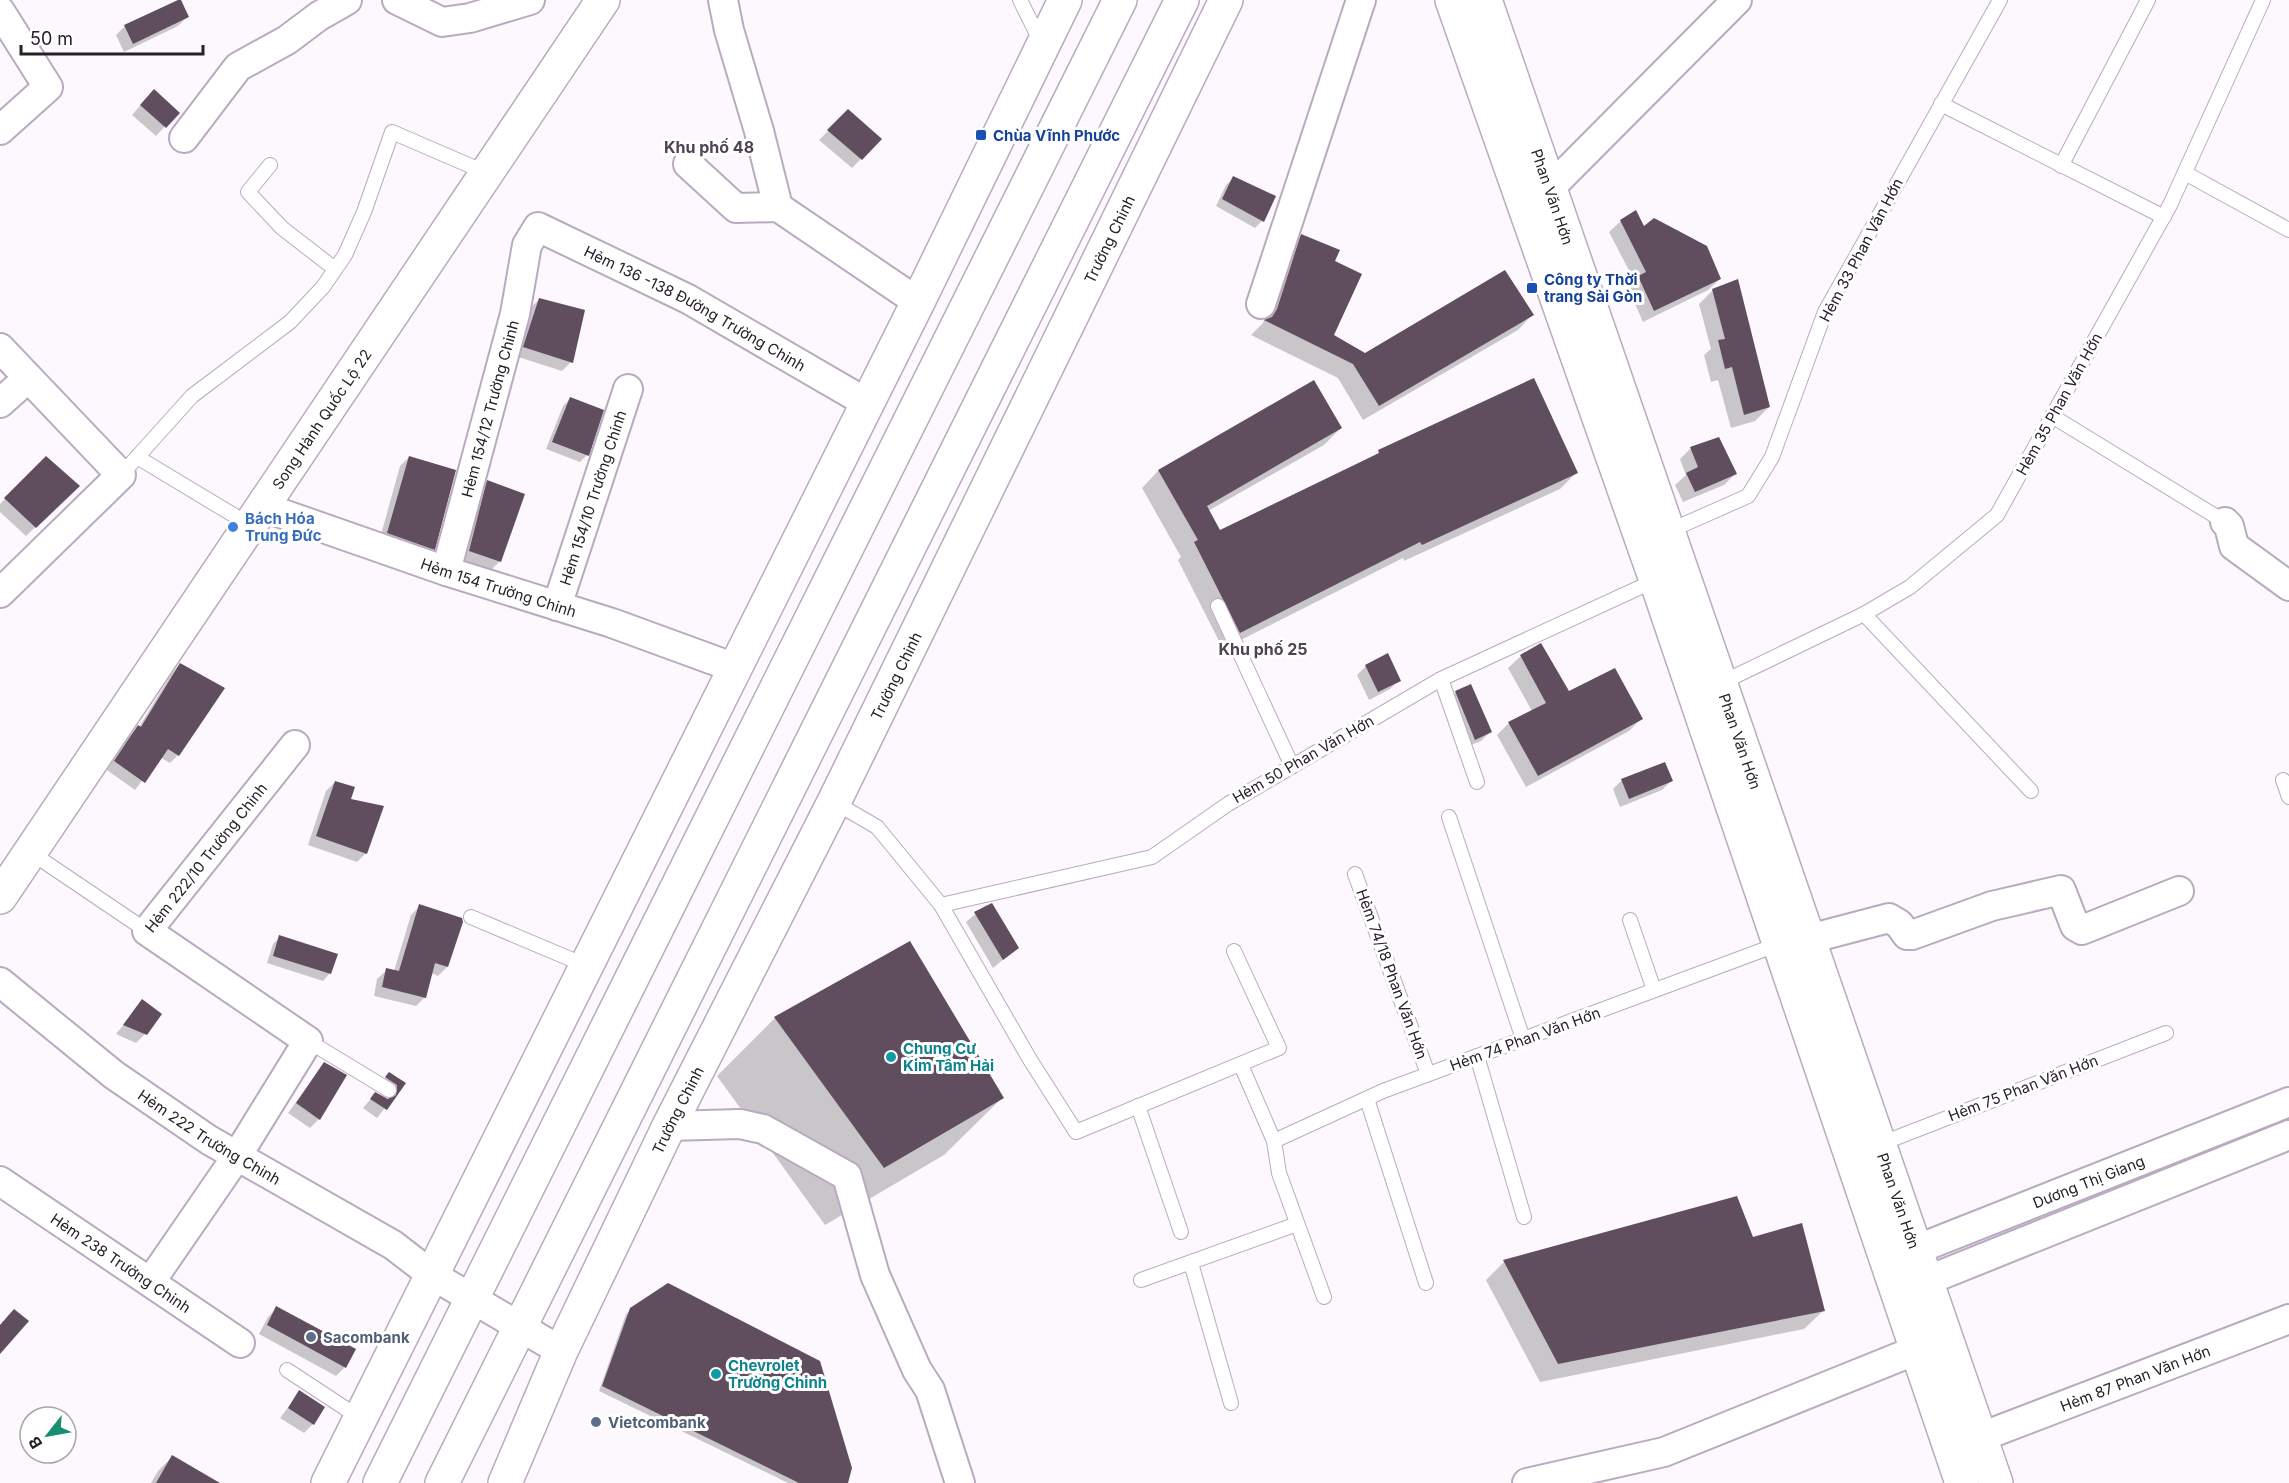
<svg xmlns="http://www.w3.org/2000/svg" width="2289" height="1483" viewBox="0 0 2289 1483" font-family="Inter,sans-serif">
<style>
.shadow{fill:#0003}
.building{fill:#604d5e}
.lines{fill:none;stroke-linecap:round;stroke-linejoin:round}
.service-casing{stroke:#baaac1;stroke-width:16}
.minor-casing{stroke:#baaac1;stroke-width:32}
.tertiary-casing{stroke:#baaac1;stroke-width:36}
.secondary-casing{stroke:#baaac1;stroke-width:36}
.primary-casing{stroke:#baaac1;stroke-width:36}
.service{stroke:#fff;stroke-width:14}
.minor{stroke:#fff;stroke-width:28}
.tertiary{stroke:#fff;stroke-width:33}
.secondary{stroke:#fff;stroke-width:33}
.primary{stroke:#fff;stroke-width:33}
.transit-dot{fill:#1a4fb4;stroke:#fff;stroke-width:2}
.shop-dot{fill:#3f7fe0;stroke:#fff;stroke-width:2}
.culture-dot{fill:#0f9aa8;stroke:#fff;stroke-width:2}
.service-dot{fill:#5c6f8a;stroke:#fff;stroke-width:2}
.labels{text-anchor:middle;dominant-baseline:central;stroke-width:6;stroke-linejoin:round;paint-order:stroke}
.transit-label{font-size:15px;font-weight:bold;fill:#164399;stroke:#fff;text-anchor:start}
.street-label{font-size:15px;fill:#262029;stroke:#fff}
.shop-label{font-size:15px;font-weight:bold;fill:#366cbe;stroke:#fff;text-anchor:start}
.culture-label{font-size:15px;font-weight:bold;fill:#0d838f;stroke:#fff;text-anchor:start}
.service-label{font-size:15px;font-weight:bold;fill:#4e5e75;stroke:#fff;text-anchor:start}
.neighbourhood-label{font-size:16px;font-weight:bold;fill:#504255;stroke:#fff}
</style>
<rect width="100%" height="100%" fill="#fcf8fd"/>
<g class="shadow">
<polygon points="187,17 178,26 124,52 116,35 125,26"/>
<polygon points="145,100 177,113 156,136 132,115"/>
<polygon points="848,111 880,139 852,168 819,140"/>
<polygon points="1234,178 1262,221 1255,228 1216,206 1226,185"/>
<polygon points="1621,221 1644,228 1720,279 1708,290 1643,322 1628,288 1635,282 1609,232"/>
<polygon points="1302,236 1334,262 1332,335 1365,354 1532,315 1518,330 1363,420 1338,378 1251,335 1263,323 1287,251"/>
<polygon points="1713,290 1769,407 1755,421 1731,428 1718,380 1711,382 1704,355 1711,349 1699,304"/>
<polygon points="540,299 571,362 562,371 515,356 530,308"/>
<polygon points="1314,382 1341,428 1324,445 1208,511 1219,532 1372,458 1379,452 1577,472 1560,489 1404,561 1403,558 1223,649 1178,560 1181,557 1142,488 1158,471"/>
<polygon points="570,399 587,455 580,462 546,449 563,406"/>
<polygon points="1691,448 1735,474 1724,485 1683,502 1675,485 1686,475 1680,459"/>
<polygon points="409,457 433,549 424,558 379,542 400,466"/>
<polygon points="46,458 78,486 26,536 0,512 0,504"/>
<polygon points="488,482 523,495 499,562 490,571 460,560 479,491"/>
<polygon points="1521,656 1568,693 1641,719 1629,731 1526,787 1497,735 1509,723 1532,711 1508,668"/>
<polygon points="180,664 222,688 178,755 170,763 160,757 135,790 107,770 130,735 139,727 172,673"/>
<polygon points="1366,666 1399,680 1390,689 1369,700 1357,675"/>
<polygon points="1456,692 1490,732 1481,741 1466,747 1447,701"/>
<polygon points="1622,780 1671,781 1662,790 1620,807 1613,789"/>
<polygon points="335,782 349,801 366,853 357,862 308,845 326,791"/>
<polygon points="991,904 1017,948 993,968 966,922 985,906"/>
<polygon points="420,906 447,967 438,976 431,973 425,997 416,1006 374,996 377,979 387,970 394,971 411,915"/>
<polygon points="280,937 330,973 323,981 267,963 273,944"/>
<polygon points="143,1001 145,1034 136,1043 116,1034"/>
<polygon points="775,1018 1002,1098 944,1155 825,1225 717,1076"/>
<polygon points="324,1064 319,1119 310,1128 288,1113"/>
<polygon points="389,1074 404,1084 377,1118 363,1108 375,1094 388,1100 388,1094 380,1083"/>
<polygon points="1752,1239 1823,1311 1804,1329 1540,1382 1486,1280 1504,1262"/>
<polygon points="277,1308 345,1367 336,1376 259,1334 268,1317"/>
<polygon points="631,1310 847,1483 788,1483 599,1391 626,1314"/>
<polygon points="300,1392 313,1424 304,1433 280,1418"/>
<polygon points="172,1457 217,1483 151,1483 158,1471"/>
</g>
<g class="building">
<polygon points="178,0 181,0 189,17 133,44 124,25"/>
<polygon points="154,89 180,113 166,128 140,105"/>
<polygon points="848,109 882,139 862,160 827,130"/>
<polygon points="1233,176 1276,196 1264,222 1222,199"/>
<polygon points="1636,210 1644,226 1654,218 1707,246 1721,279 1654,311 1638,276 1646,272 1620,220"/>
<polygon points="1301,234 1340,250 1335,261 1362,274 1334,335 1365,353 1505,270 1534,315 1379,406 1353,364 1264,320 1272,317 1277,309"/>
<polygon points="1738,279 1770,407 1744,415 1732,367 1725,369 1718,340 1725,339 1712,289"/>
<polygon points="539,298 585,310 573,363 523,347"/>
<polygon points="1534,378 1578,473 1422,545 1420,542 1240,633 1194,542 1198,540 1158,470 1314,380 1342,428 1207,506 1220,530 1379,453 1378,450"/>
<polygon points="570,397 604,410 589,456 552,442"/>
<polygon points="1719,437 1737,474 1695,492 1686,473 1698,467 1690,447"/>
<polygon points="46,456 80,486 36,528 4,498"/>
<polygon points="409,456 456,470 435,550 387,533"/>
<polygon points="487,480 525,494 501,562 469,551"/>
<polygon points="1541,643 1569,691 1615,668 1643,719 1538,776 1508,722 1546,703 1520,655"/>
<polygon points="1388,653 1401,681 1378,692 1365,665"/>
<polygon points="180,663 225,688 179,756 168,749 145,783 114,761 138,725 141,727"/>
<polygon points="1471,684 1492,732 1475,740 1455,691"/>
<polygon points="1665,762 1673,781 1629,799 1621,779"/>
<polygon points="335,781 355,787 351,799 384,806 367,854 316,836"/>
<polygon points="992,903 1019,948 1003,960 974,912"/>
<polygon points="419,904 462,918 463,922 448,967 435,963 426,998 382,987 386,968 399,971"/>
<polygon points="279,935 338,954 331,974 273,956"/>
<polygon points="910,941 1004,1098 884,1168 774,1017"/>
<polygon points="142,999 162,1014 147,1035 123,1025"/>
<polygon points="324,1062 347,1075 320,1120 296,1103"/>
<polygon points="389,1072 406,1083 387,1110 370,1099 375,1092 388,1099 396,1095 397,1085 385,1077"/>
<polygon points="1737,1196 1753,1237 1802,1223 1825,1311 1558,1364 1503,1260"/>
<polygon points="668,1283 820,1361 852,1468 848,1483 799,1483 602,1386 630,1308"/>
<polygon points="276,1306 356,1349 346,1368 267,1325"/>
<polygon points="14,1309 29,1321 0,1354 0,1325"/>
<polygon points="299,1390 325,1407 314,1425 288,1408"/>
<polygon points="172,1455 220,1483 156,1483"/>
</g>
<g class="lines">
<g class="service-casing">
<g id="service">
<polyline points="1020,0 1041,42"/>
<polyline points="1941,104 2164,217"/>
<polyline points="270,165 248,192 282,228 335,269"/>
<polyline points="2061,166 2148,0"/>
<polyline points="2185,173 2289,230"/>
<polyline points="2052,416 2225,522"/>
<polyline points="137,457 250,525"/>
<polyline points="121,475 192,396 290,322 323,287 345,255 364,212 392,132 487,173"/>
<polyline points="1669,531 1748,496 1772,457 1825,312 2000,0"/>
<polyline points="1218,606 1292,766"/>
<polyline points="1864,614 2031,791"/>
<polyline points="1441,679 1477,782"/>
<polyline points="1721,683 1864,614 1910,587 1997,515 2170,205 2263,0"/>
<polyline points="2283,780 2289,797"/>
<polyline points="834,802 877,827 941,905 1029,1058 1076,1132 1279,1048 1234,951"/>
<polyline points="1449,817 1523,1039"/>
<polyline points="30,852 147,931"/>
<polyline points="1355,874 1428,1074"/>
<polyline points="941,905 1152,857 1228,804 1441,679 1656,580"/>
<polyline points="471,917 587,966"/>
<polyline points="1630,920 1654,990"/>
<polyline points="308,1041 389,1090"/>
<polyline points="1477,1056 1524,1217"/>
<polyline points="1241,1065 1274,1141 1279,1173 1324,1297"/>
<polyline points="1367,1099 1426,1283"/>
<polyline points="1138,1106 1181,1232"/>
<polyline points="1274,1141 1383,1091 1779,944"/>
<polyline points="1880,1144 2166,1033"/>
<polyline points="1191,1263 1231,1403"/>
<polyline points="1141,1280 1297,1224"/>
<polyline points="287,1370 360,1418"/>
</g>
</g>
<g class="minor-casing">
<g id="minor">
<polyline points="397,0 442,22 470,18 530,0"/>
<polyline points="723,0 729,30 759,131 778,207"/>
<polyline points="0,11 48,87 0,130"/>
<polyline points="184,138 238,67 287,40 319,16 347,0"/>
<polyline points="688,164 736,208 778,207 918,302"/>
<polyline points="1550,188 1737,0"/>
<polyline points="1261,304 1361,0"/>
<polyline points="0,348 121,475 0,593"/>
<polyline points="0,403 28,378"/>
<path id="s1" d="M 263,507 L 446,571 L 612,623 L 735,668"/>
<polyline points="2225,522 2229,526 2234,546 2289,586"/>
<path id="s2" d="M 446,571 L 515,314 L 527,245 L 538,227 L 688,299 L 867,403"/>
<path id="s3" d="M 557,606 L 628,389"/>
<polyline points="1809,939 1889,918 1899,924 1907,935 1912,935 1992,906 2061,890 2075,926 2082,930 2179,891"/>
<path id="s4" d="M 0,982 L 114,1075 L 209,1140 L 393,1245 L 432,1275 L 561,1351"/>
<polyline points="669,1126 740,1124 763,1129 847,1176 875,1275 917,1370 930,1390 960,1483"/>
<path id="s5" d="M 0,1181 L 240,1343"/>
<path id="s6" d="M 1895,1258 L 2289,1102"/>
<path id="s7" d="M 151,1281 L 237,1156 L 308,1041 L 147,931 L 295,745"/>
<polyline points="1906,1289 2289,1135"/>
<path id="s8" d="M 1981,1437 L 2289,1319"/>
<polyline points="1527,1483 1664,1452 1919,1349"/>
</g>
</g>
<g class="tertiary-casing">
<g id="tertiary">
<path id="s9" d="M 0,897 L 603,0"/>
</g>
</g>
<g class="secondary-casing">
<g id="secondary">
<polyline points="1452,0 1656,580 1962,1483"/>
<path id="s10" d="M 1485,0 L 1996,1483"/>
</g>
</g>
<g class="primary-casing">
<g id="primary">
<polyline points="328,1483 918,302 1065,0"/>
<polyline points="380,1483 1120,0"/>
<polyline points="442,1483 1182,0"/>
<path id="s11" d="M 505,1483 L 561,1351 L 669,1126 L 834,802 L 1226,0"/>
</g>
</g>
<use href="#service" class="service"/>
<use href="#minor" class="minor"/>
<use href="#tertiary" class="tertiary"/>
<use href="#secondary" class="secondary"/>
<use href="#primary" class="primary"/>
</g>
<g class="transit-dot">
<rect x="975" y="129" width="12" height="12" rx="3"/>
<rect x="1526" y="282" width="12" height="12" rx="3"/>
</g>
<circle class="shop-dot" cx="233" cy="527" r="6"/>
<g class="culture-dot">
<circle cx="891" cy="1057" r="6"/>
<circle cx="716" cy="1374" r="6"/>
</g>
<g class="service-dot">
<circle cx="311" cy="1337" r="6"/>
<circle cx="596" cy="1422" r="6"/>
</g>
<g class="labels">
<g class="transit-label">
<text x="993" y="135">Chùa Vĩnh Phước</text>
<text x="1544" y="279">Công ty Thời<tspan x="1544" dy="17">trang Sài Gòn</tspan></text>
</g>
<g class="street-label">
<text stroke="none"><textPath href="#s10" startOffset="208">Phan Văn Hớn</textPath></text>
<text stroke="none"><textPath href="#s11" startOffset="1383">Trường Chinh</textPath></text>
<text transform="translate(1861 250) rotate(-62)">Hẻm 33 Phan Văn Hớn</text>
<text stroke="none"><textPath href="#s2" startOffset="534">Hẻm 136 -138 Đường Trường Chinh</textPath></text>
<text transform="translate(2059 404) rotate(-61)">Hẻm 35 Phan Văn Hớn</text>
<text stroke="none"><textPath href="#s2" startOffset="168">Hẻm 154/12 Trường Chinh</textPath></text>
<text stroke="none"><textPath href="#s9" startOffset="576">Song Hành Quốc Lộ 22</textPath></text>
<text stroke="none"><textPath href="#s3" startOffset="114">Hẻm 154/10 Trường Chinh</textPath></text>
<text stroke="none"><textPath href="#s1" startOffset="249">Hẻm 154 Trường Chinh</textPath></text>
<text stroke="none"><textPath href="#s11" startOffset="897">Trường Chinh</textPath></text>
<text stroke="none"><textPath href="#s10" startOffset="784">Phan Văn Hớn</textPath></text>
<text transform="translate(1303 759) rotate(-30)">Hẻm 50 Phan Văn Hớn</text>
<text stroke="none"><textPath href="#s7" startOffset="576">Hẻm 222/10 Trường Chinh</textPath></text>
<text transform="translate(1392 974) rotate(70)">Hẻm 74/18 Phan Văn Hớn</text>
<text transform="translate(1525 1039) rotate(-20)">Hẻm 74 Phan Văn Hớn</text>
<text transform="translate(2023 1088) rotate(-21)">Hẻm 75 Phan Văn Hớn</text>
<text stroke="none"><textPath href="#s11" startOffset="411">Trường Chinh</textPath></text>
<text stroke="none"><textPath href="#s4" startOffset="261">Hẻm 222 Trường Chinh</textPath></text>
<text stroke="none"><textPath href="#s6" startOffset="208">Dương Thị Giang</textPath></text>
<text stroke="none"><textPath href="#s10" startOffset="1270">Phan Văn Hớn</textPath></text>
<text stroke="none"><textPath href="#s5" startOffset="146">Hẻm 238 Trường Chinh</textPath></text>
<text stroke="none"><textPath href="#s8" startOffset="165">Hẻm 87 Phan Văn Hớn</textPath></text>
</g>
<g class="shop-label">
<text x="245" y="518">Bách Hóa<tspan x="245" dy="17">Trung Đức</tspan></text>
</g>
<g class="culture-label">
<text x="903" y="1048">Chung Cư<tspan x="903" dy="17">Kim Tâm Hải</tspan></text>
<text x="728" y="1365">Chevrolet<tspan x="728" dy="17">Trường Chinh</tspan></text>
</g>
<g class="service-label">
<text x="323" y="1337">Sacombank</text>
<text x="608" y="1422">Vietcombank</text>
</g>
<g class="neighbourhood-label">
<text x="709" y="147">Khu phố 48</text>
<text x="1263" y="649">Khu phố 25</text>
</g>
</g>
<g transform="translate(48 1435) rotate(239)"><circle r="28" fill="#ffffff" stroke="#a8a6a9" stroke-width="1.5"/>
<path d="M0-4.5L10 22L0 15L-10 22Z" fill="#188e71"/>
<text y="-9" font-size="16" font-weight="bold" text-anchor="middle" fill="#262029">B</text>
</g>
<path d="M21 45v9h182v-9" fill="none" stroke="#262029" stroke-width="3"/>
<text x="30" y="45" font-size="18" fill="#262029" stroke="#ffffff" stroke-width="4.5" paint-order="stroke">50 m</text>
</svg>
